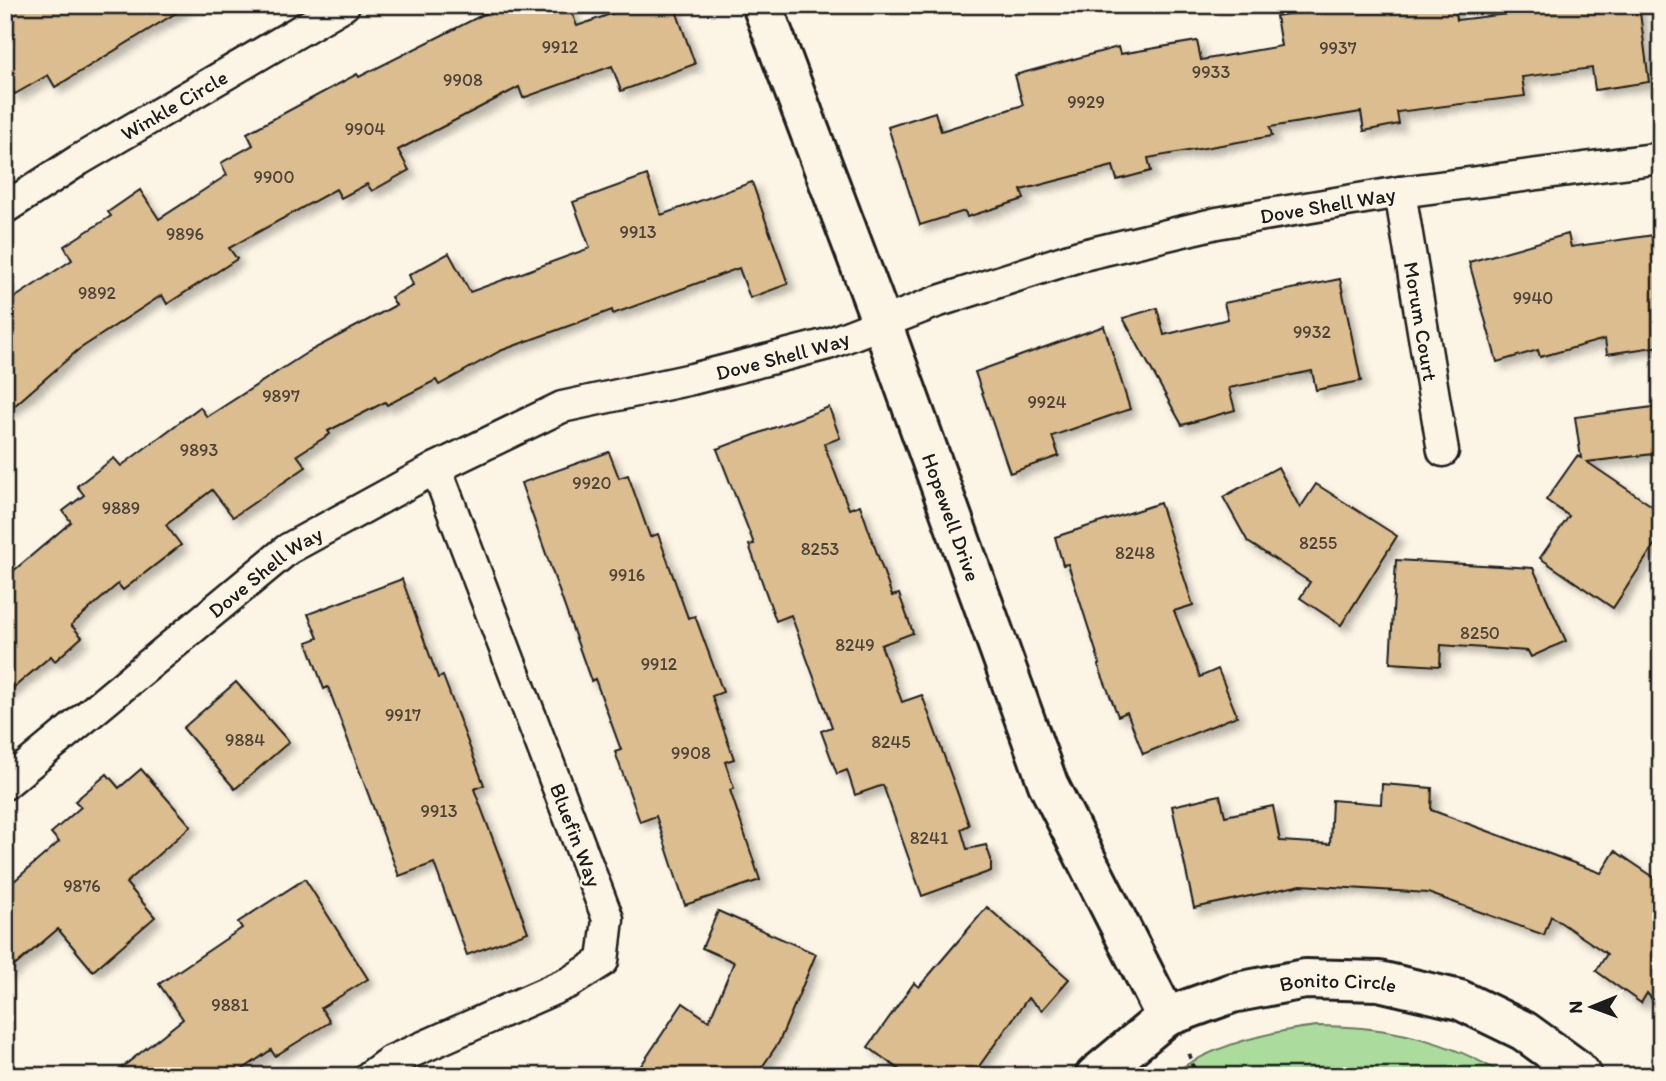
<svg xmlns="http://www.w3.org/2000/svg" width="1666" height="1081" viewBox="0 0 1666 1081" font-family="Itim,sans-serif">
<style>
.green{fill:#abdc9d;stroke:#647c5c;stroke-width:2}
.building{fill:#dbbd8f;stroke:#1c1c1c;stroke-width:2;filter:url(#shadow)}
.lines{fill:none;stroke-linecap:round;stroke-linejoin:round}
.minor-casing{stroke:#1c1c1c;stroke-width:35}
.tertiary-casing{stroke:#1c1c1c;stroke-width:44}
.path{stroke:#1c1c1c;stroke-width:4.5;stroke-dasharray:5 5;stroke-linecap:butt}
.minor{stroke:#fcf5e5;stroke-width:30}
.tertiary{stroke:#fcf5e5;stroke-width:38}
.labels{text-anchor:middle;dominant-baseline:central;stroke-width:5;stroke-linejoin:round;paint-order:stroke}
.number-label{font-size:18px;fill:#4c4439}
.street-label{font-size:21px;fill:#1c1c1c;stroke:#fcf5e5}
</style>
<defs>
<filter id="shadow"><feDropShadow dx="6" dy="6" stdDeviation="3.5" flood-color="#0004"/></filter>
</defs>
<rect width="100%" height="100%" fill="#fcf5e5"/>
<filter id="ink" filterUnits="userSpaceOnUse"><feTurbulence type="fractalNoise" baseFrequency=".0143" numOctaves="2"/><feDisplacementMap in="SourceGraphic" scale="14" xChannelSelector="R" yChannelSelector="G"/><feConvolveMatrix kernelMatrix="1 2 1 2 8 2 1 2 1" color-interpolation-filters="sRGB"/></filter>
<g filter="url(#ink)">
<path class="green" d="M 1317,1026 C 1386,1026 1447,1039 1506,1076 L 1169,1076 C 1212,1045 1265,1032 1317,1026 Z"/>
<g class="building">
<polygon points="5,5 189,5 55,87 48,75 15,94 5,77"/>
<polygon points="502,5 569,5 577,26 636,5 674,5 695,64 621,91 612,66 523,98 519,87 398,150 409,170 372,191 367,184 341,198 336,189 229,248 237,259 167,304 162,295 78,350 5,414 5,304 72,260 64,246 111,216 108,212 140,190 159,219 227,175 221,163 253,145 247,133 357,74 359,77"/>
<polygon points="1337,5 1380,5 1381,10 1424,5 1455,5 1457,20 1533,11 1532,5 1639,5 1649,82 1595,90 1592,68 1522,77 1525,96 1397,112 1399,124 1364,131 1361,112 1270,127 1272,136 1148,158 1151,171 1117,180 1113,166 1021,190 1024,199 967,217 965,211 920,225 888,127 935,112 941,131 1023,105 1015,75 1118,47 1120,54 1197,41 1201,60 1281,46 1276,16"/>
<polygon points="647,175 661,215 752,182 788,284 750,298 739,268 613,314 612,310 500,351 439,385 436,380 387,405 385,402 328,431 330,434 297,455 306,467 233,517 212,490 166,525 181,545 123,590 118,584 71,625 82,637 55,661 51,656 5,695 5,578 71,522 63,511 84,495 77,486 114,458 121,466 200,407 207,417 308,352 396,305 391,297 413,285 409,275 449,253 470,292 590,248 573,202"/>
<polygon points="1568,234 1571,247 1661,234 1661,346 1607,354 1605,339 1540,357 1538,350 1497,362 1469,262"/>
<polygon points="1340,279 1361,381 1316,390 1312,371 1229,388 1235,410 1182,425 1123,318 1157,308 1164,335 1228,319 1224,303"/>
<polygon points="1104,326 1130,409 1052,436 1059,456 1010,473 975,372"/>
<polygon points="1661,406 1661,453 1587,462 1661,512 1661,535 1613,608 1540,558 1569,516 1546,500 1577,456 1581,458 1575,417"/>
<polygon points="829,407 840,438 824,444 849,509 860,505 892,596 899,594 913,633 881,645 902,702 922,695 969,825 961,829 967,849 986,845 991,859 991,871 922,896 883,785 855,795 847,770 837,774 821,731 832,727 791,615 776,621 749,545 754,544 717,449"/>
<polygon points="609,452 619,478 628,475 650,537 658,534 688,618 695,616 723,692 712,696 734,759 725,762 734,788 730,790 760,880 685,905 656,816 640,822 615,752 621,750 595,679 591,681 521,483"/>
<polygon points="1278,467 1300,508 1316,484 1397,536 1341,625 1300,598 1310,582 1248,542 1223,497"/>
<polygon points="1160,503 1193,605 1174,611 1200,677 1218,669 1237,716 1143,754 1127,712 1118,716 1098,665 1100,664 1068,564 1063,565 1055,537"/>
<polygon points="1396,560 1533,568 1566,641 1531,657 1528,651 1441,645 1440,666 1390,663"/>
<polygon points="402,579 438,678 443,676 484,785 474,789 528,932 467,955 434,863 399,876 328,687 324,689 307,642 318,638 308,614"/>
<polygon points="236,682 289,742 235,789 183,728"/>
<polygon points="141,769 191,826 126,883 155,917 93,971 58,929 5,974 5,889 59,842 51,833 81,807 75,801 107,774 119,788"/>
<polygon points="1382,784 1432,788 1431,810 1601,873 1615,851 1661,882 1661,1010 1647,993 1641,1003 1596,971 1607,954 1551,916 1544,935 1428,893 1301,885 1194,908 1172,806 1220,795 1225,816 1273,806 1280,841 1330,844 1332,800 1381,804"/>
<polygon points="305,879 368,979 321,1008 330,1022 275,1056 271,1050 233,1076 111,1076 183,1019 159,984 242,928 238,922"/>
<polygon points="987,907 1069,979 1042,1010 1028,998 972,1076 908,1076 868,1047 914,983 919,987"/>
<polygon points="718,911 816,954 779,1042 756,1076 634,1076 683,1003 709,1021 734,962 702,948"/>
</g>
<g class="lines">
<g class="minor-casing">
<g id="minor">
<path id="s1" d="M 1400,192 L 1443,451"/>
<path id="s2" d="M 5,208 L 79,160 L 344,5"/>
<path id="s3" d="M 5,784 L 288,549 L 436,468 L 562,407 L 692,379 L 828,344 L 936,302 L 1079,256 L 1217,223 L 1400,192 L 1661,158"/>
<polyline points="370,1076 389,1062 570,982 603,961 608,919 436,468"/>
</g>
</g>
<g class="tertiary-casing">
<g id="tertiary">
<path id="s4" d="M 762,5 L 882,323 L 1048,784 L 1166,1017"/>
<path id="s5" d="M 1095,1076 L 1166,1017 L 1232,993 L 1305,979 L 1379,981 L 1460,1000 L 1524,1031 L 1575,1068 L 1582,1076"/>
</g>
</g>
<polyline class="path" points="1189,1054 1196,1076"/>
<use href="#minor" class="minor"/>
<use href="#tertiary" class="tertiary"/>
</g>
</g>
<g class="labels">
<g class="number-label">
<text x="560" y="47">9912</text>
<text x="1338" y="48">9937</text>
<text x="1211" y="72">9933</text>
<text x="463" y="80">9908</text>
<text x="1086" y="102">9929</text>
<text x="365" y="129">9904</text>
<text x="274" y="177">9900</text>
<text x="638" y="232">9913</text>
<text x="185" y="234">9896</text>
<text x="97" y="293">9892</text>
<text x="1533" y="298">9940</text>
<text x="1312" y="332">9932</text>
<text x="281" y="396">9897</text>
<text x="1047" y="402">9924</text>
<text x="199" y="450">9893</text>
<text x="592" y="483">9920</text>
<text x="121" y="508">9889</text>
<text x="1318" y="543">8255</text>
<text x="820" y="549">8253</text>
<text x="1135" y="553">8248</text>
<text x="627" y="575">9916</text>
<text x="1480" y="633">8250</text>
<text x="855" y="645">8249</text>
<text x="659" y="664">9912</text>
<text x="403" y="715">9917</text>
<text x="245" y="740">9884</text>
<text x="891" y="742">8245</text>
<text x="691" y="753">9908</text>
<text x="439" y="811">9913</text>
<text x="929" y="838">8241</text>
<text x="82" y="886">9876</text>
<text x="230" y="1005">9881</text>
</g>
<g class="street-label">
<text stroke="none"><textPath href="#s2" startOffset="198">Winkle Circle</textPath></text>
<text stroke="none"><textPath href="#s3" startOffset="1470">Dove Shell Way</textPath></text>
<text stroke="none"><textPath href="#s1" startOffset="131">Morum Court</textPath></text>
<text stroke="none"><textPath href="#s3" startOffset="903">Dove Shell Way</textPath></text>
<text stroke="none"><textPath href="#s4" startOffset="546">Hopewell Drive</textPath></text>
<text stroke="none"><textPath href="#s3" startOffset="336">Dove Shell Way</textPath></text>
<text transform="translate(576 835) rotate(69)">Bluefin Way</text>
<text stroke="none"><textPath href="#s5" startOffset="270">Bonito Circle</textPath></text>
</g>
</g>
<rect width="1666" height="1081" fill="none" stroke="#fcf5e5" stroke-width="28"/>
<rect x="14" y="14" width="1638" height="1053" fill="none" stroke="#1c1c1c" stroke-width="2.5" filter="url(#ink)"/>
<g transform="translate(1592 1007) rotate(269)" stroke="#fcf5e5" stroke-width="5" paint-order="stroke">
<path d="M0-5L12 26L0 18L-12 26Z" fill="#1c1c1c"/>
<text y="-10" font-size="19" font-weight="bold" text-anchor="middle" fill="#1c1c1c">N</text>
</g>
</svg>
